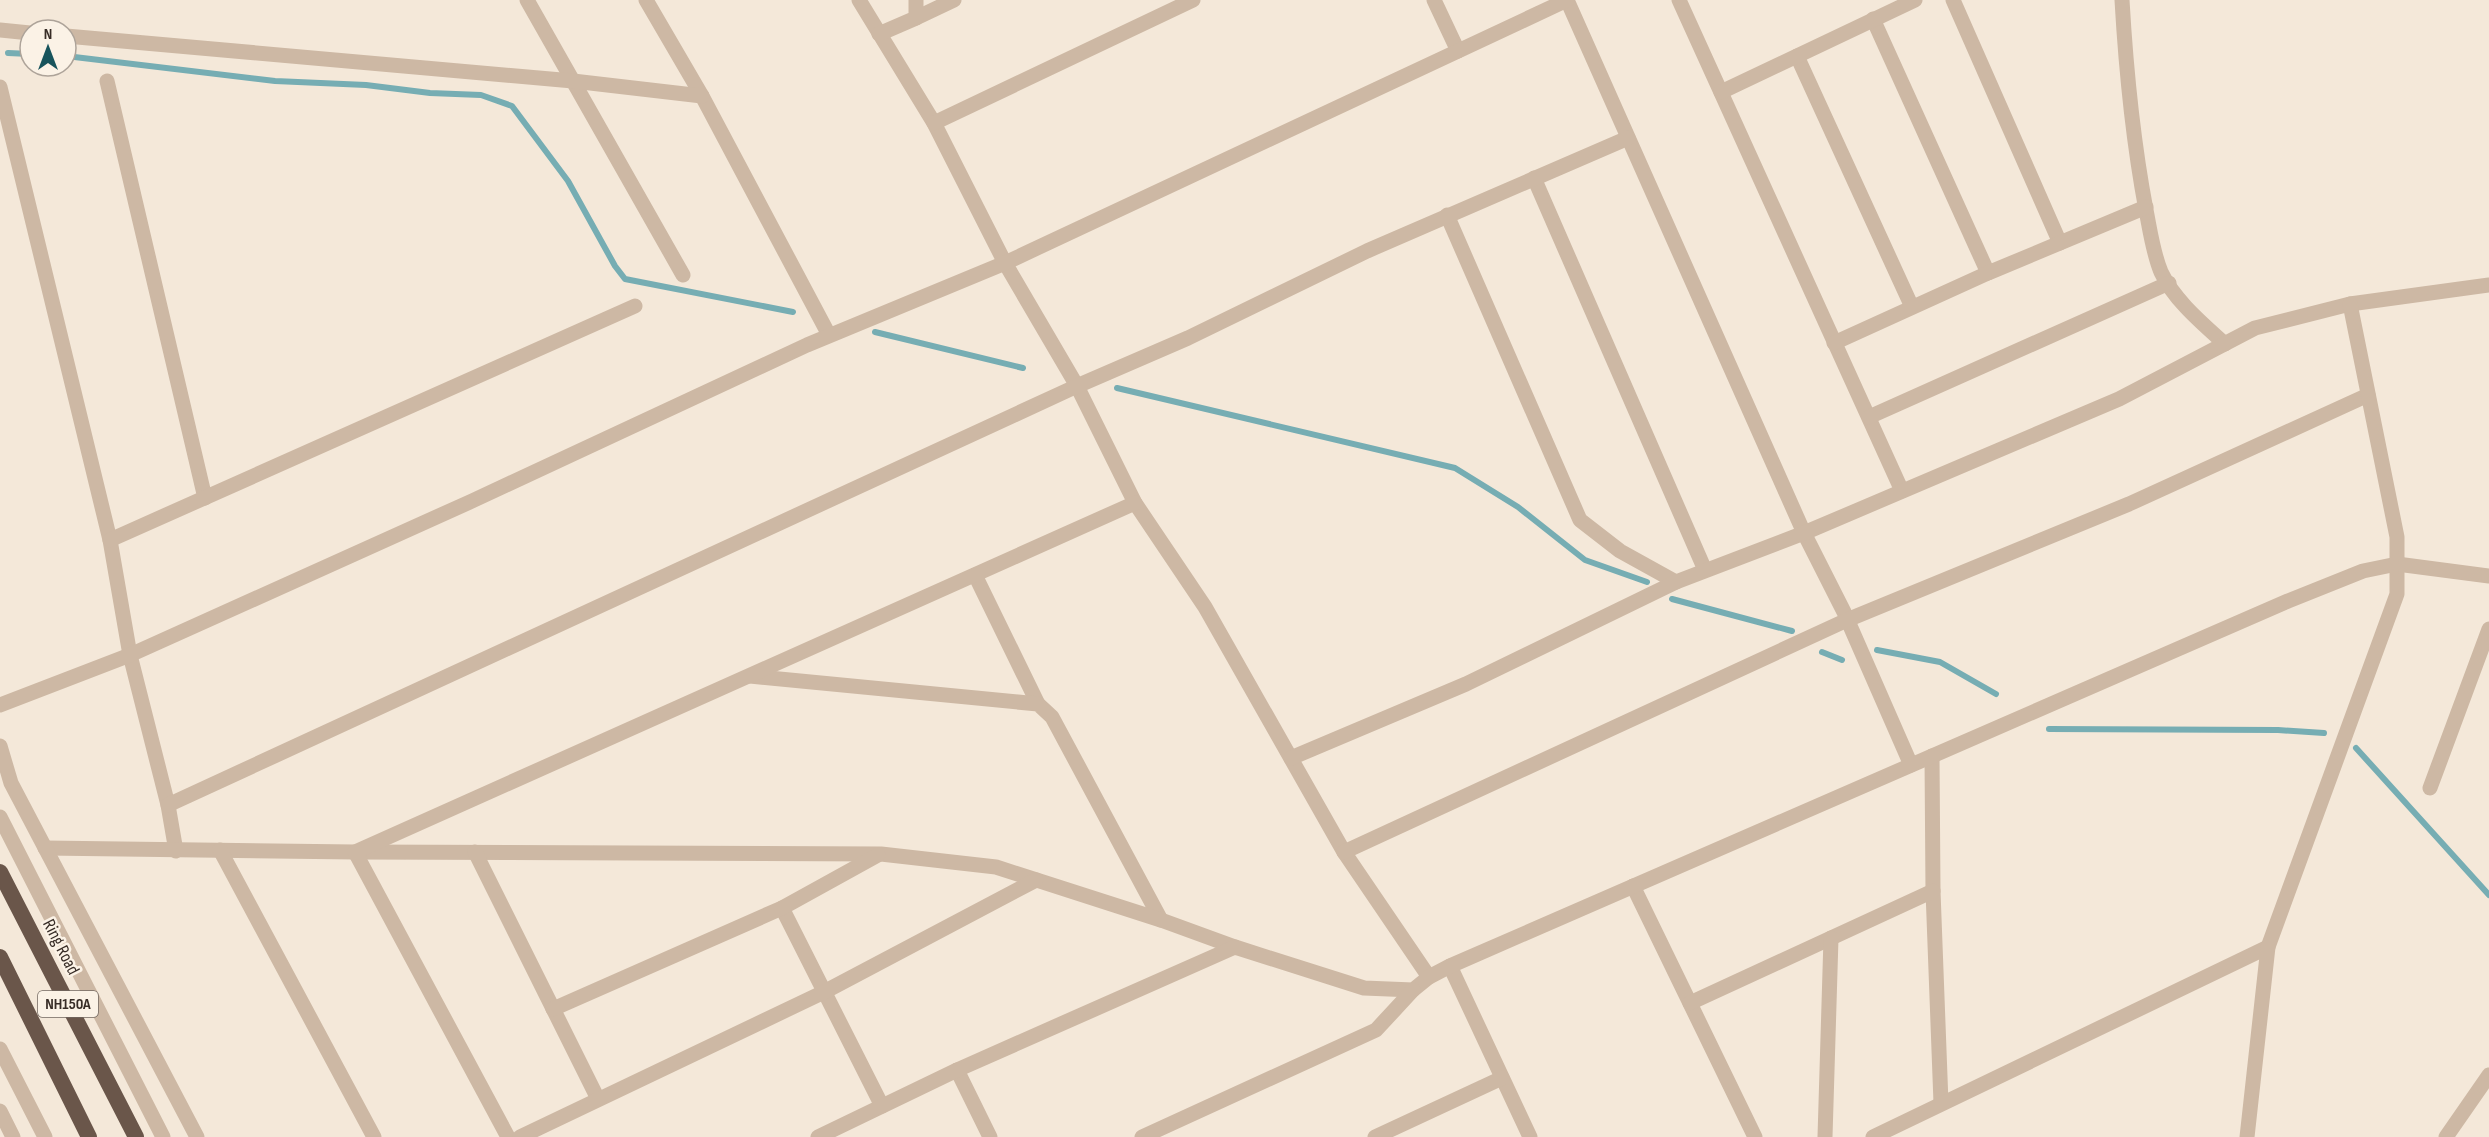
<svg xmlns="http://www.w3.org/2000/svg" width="2489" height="1137" viewBox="0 0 2489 1137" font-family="'Sofia Sans Condensed',sans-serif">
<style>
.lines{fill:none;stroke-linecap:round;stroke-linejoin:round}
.stream{stroke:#76adb3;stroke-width:6}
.minor{stroke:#cdb8a4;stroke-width:15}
.tertiary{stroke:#cdb8a4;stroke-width:15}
.trunk{stroke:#6a564a;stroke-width:16}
.labels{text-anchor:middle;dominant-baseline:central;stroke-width:5;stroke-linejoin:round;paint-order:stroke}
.shield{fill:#fbf2e6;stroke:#726760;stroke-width:1.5}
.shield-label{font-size:16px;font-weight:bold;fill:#372c26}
.street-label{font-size:18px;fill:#372c26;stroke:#fbf2e6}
</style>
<rect width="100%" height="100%" fill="#f4e8d9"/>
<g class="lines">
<g class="stream">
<polyline points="8,53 30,54"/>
<polyline points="66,56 275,81 366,85 430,93 481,95 512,106 568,181 615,266 625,279 793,312"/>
<polyline points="875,332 1023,368"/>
<polyline points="1117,388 1455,468 1518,507 1585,560 1647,582"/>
<polyline points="1672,599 1792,631"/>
<polyline points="1877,650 1940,662 1996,694"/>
<polyline points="1822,652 1842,660"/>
<polyline points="2049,729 2278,730 2324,733"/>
<polyline points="2356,748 2489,895"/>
</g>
<g class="minor">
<polyline points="527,0 683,275"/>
<polyline points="646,0 702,96 829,335"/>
<polyline points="859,0 934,123 1005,263 1077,386 1135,503 1205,607 1344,852 1429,977"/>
<polyline points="1434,0 1458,51"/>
<polyline points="1567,0 1804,533 1844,612 1911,765"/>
<polyline points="1679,0 1902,491"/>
<polyline points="1953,0 2060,243"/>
<path d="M 2122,0 C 2126,70 2133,141 2146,210 C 2150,230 2153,253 2161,272 C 2174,300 2203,324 2225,344"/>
<polyline points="916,18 954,0"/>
<polyline points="1873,19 1988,273"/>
<polyline points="0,30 30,33"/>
<polyline points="879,34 916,18 916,0"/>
<polyline points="66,36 573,81 702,96"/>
<polyline points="1797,56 1912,307"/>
<polyline points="107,81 205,498"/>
<polyline points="0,87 110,540 130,655 168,805 176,851"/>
<polyline points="1721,92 1915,0"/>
<polyline points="934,123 1193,0"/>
<polyline points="1534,178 1705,570"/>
<polyline points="1447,215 1580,520 1620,551 1676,582"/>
<polyline points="1834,343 1988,273 2146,207"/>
<polyline points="1869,417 2169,283"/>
<polyline points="110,540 635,306"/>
<polyline points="975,575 1038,704"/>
<polyline points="750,676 1038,704 1052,717 1161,920"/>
<polyline points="0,705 130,655 472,501 807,345 1005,263 1567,0"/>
<polyline points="1932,756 1933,891 1941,1103"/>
<polyline points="1291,758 1466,684 1676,582 1804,533 2119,399 2255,328 2350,304 2489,285"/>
<polyline points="2430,788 2489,629"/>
<polyline points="168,805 1077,386 1188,338 1367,251 1628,138"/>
<polyline points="45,848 355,852 881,854 996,867 1161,920 1235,947"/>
<polyline points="220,850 374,1137"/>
<polyline points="475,852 598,1099"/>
<polyline points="1344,852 1847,620 2129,504 2368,395"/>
<polyline points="1633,886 1755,1137"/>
<polyline points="782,908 882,1106"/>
<polyline points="1450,966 1530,1137"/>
<polyline points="1690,1003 1933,891"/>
<polyline points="553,1009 782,908 878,855"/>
<polyline points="957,1070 990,1137"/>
<polyline points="508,1137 355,852 1135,503"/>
<polyline points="520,1137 824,992 1036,880"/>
<polyline points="818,1137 957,1070 1235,947 1364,988 1413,990 1429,977 1450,966 2288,601 2363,571 2397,564 2489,576"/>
<polyline points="1142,1137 1376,1030 1413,990"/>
<polyline points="1375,1137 1502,1078"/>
<polyline points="1825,1137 1831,938"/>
<polyline points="1873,1137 2268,947"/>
<polyline points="2247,1137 2268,947 2397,594 2397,537 2350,304"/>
<polyline points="2446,1137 2489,1075"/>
</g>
<g class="tertiary">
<polyline points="0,746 11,783 197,1137"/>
<polyline points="0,817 163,1137"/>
<polyline points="0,1049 45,1137"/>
<polyline points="0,1111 13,1137"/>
</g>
<g class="trunk">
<polyline points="0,872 136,1137"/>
<polyline points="0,957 89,1137"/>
</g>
</g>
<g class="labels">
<rect class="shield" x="38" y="991" width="60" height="26" rx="4.5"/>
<g class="shield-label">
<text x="68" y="1004">NH150A</text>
</g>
<g class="street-label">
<text transform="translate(61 947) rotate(63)">Ring Road</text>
</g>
</g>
<g transform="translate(48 48)"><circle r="28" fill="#fbf2e6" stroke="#ada399" stroke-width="1.5"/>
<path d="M0-4.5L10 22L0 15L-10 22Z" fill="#18545c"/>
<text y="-9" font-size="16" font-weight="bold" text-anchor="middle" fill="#372c26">N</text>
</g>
</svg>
